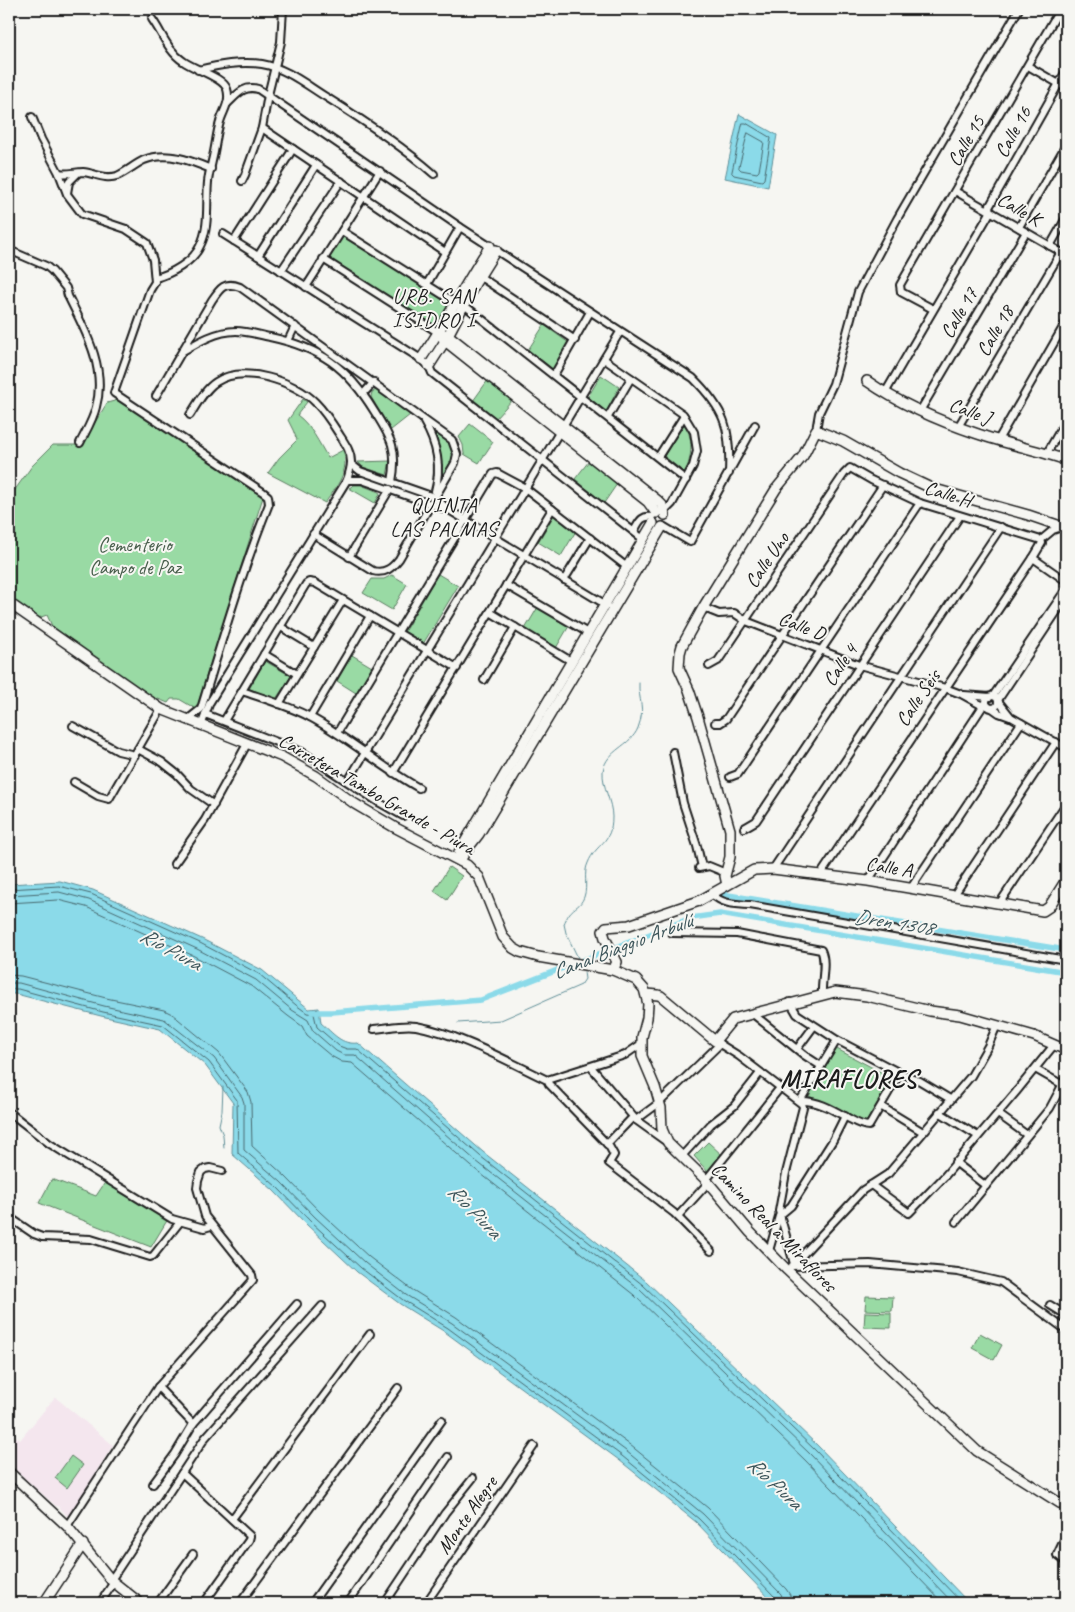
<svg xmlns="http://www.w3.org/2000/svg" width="1075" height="1612" viewBox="0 0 1075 1612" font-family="Caveat,sans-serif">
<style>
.built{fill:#f4e6ee}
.green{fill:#99daa4;stroke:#5a7b60}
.water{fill:#8bdae9;stroke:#5f8e97}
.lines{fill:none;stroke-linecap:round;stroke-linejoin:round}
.shore{stroke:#48686e;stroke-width:1}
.stream{stroke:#5f8e97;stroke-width:1}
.canal{stroke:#8bdae9;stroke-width:5.5}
.street-casing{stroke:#1c1c1c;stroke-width:10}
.secondary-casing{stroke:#1c1c1c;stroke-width:12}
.street{stroke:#f6f6f2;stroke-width:6}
.secondary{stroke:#f6f6f2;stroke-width:9}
.labels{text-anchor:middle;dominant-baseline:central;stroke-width:4;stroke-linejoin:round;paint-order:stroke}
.street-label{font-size:20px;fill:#1c1c1c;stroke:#f6f6f2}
.park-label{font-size:20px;fill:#485e4c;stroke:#f6f6f2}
.neighbourhood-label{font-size:21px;letter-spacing:1px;fill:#1c1c1c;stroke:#f6f6f2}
.water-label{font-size:21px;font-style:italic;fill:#3d555a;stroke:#f6f6f2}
.district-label{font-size:25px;font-weight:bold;letter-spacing:1px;fill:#1c1c1c;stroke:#f6f6f2}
</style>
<rect width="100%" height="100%" fill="#f6f6f2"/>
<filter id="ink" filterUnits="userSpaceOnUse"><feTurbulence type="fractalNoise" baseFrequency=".02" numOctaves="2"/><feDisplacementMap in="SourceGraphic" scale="10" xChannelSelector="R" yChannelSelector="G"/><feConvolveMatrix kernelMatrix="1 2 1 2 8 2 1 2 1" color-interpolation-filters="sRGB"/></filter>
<g filter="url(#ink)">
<polygon class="built" points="55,1397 113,1445 68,1517 58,1506 56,1506 9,1464 9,1440 13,1434 20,1440"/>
<g class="green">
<polygon points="344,234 450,301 436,330 328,259"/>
<polygon points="544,325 569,343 553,370 528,350"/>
<polygon points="601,375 619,387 606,412 588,397"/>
<polygon points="488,380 512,400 496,418 473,401"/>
<polygon points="376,390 410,415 391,430 371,397 372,392"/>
<path d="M 303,399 L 307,402 L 297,415 C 311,425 319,443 328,458 L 343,450 C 350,471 337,486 325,503 L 268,473 L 279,458 L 297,440 L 293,430 L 288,420 Z"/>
<polygon points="118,400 203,456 263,497 196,709 179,699 171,699 168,703 146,694 52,626 47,615 38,618 9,597 9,498 32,466 53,445 81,445 107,403"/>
<path d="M 684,423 C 694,439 692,456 685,473 L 664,456 Z"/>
<polygon points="470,424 493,442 479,463 464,454 463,445 459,437"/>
<path d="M 434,430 C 455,446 460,452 442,475 L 440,451 Z"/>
<polygon points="390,461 387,475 363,467 358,462"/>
<polygon points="589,461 617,484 604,503 575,479"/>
<polygon points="354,485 361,485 379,492 380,494 375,503 349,488"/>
<polygon points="554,515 576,531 561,556 538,542"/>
<polygon points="438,574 458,586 423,644 404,632"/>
<polygon points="392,575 407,584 392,610 363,593 372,579 384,579"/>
<polygon points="538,607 569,626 556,648 525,629"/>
<polygon points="352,655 372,667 356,693 337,681"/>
<polygon points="265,661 291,676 276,699 249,689"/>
<polygon points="449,867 462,876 447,900 434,891"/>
<polygon points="835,1048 892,1078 866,1123 809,1096"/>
<polygon points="708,1142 723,1156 708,1172 694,1156"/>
<polygon points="52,1179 96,1196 106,1181 168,1219 151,1247 39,1203"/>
<polygon points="866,1296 893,1297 892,1311 865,1310"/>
<polygon points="865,1312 891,1313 891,1328 864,1327"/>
<polygon points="980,1333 1002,1345 994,1360 972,1348"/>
<polygon points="71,1456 83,1465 67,1488 55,1478"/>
</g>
<g class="water">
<polygon points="739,114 777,135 768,187 725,178"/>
<path d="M 60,881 L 93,890 L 202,939 L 262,970 L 309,1009 L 319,1008 L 321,1023 C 334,1034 341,1045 358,1043 L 483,1152 L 646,1281 L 818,1446 L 969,1603 L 774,1603 L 696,1522 L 619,1460 L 445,1332 L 400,1304 L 357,1272 L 307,1225 L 273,1190 L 232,1154 L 233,1103 L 205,1065 L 160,1029 L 101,1016 L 16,994 L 9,994 L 9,884 Z"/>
</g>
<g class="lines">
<g class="shore">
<polygon points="743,123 746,123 771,138 764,179 762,181 734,175 732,173"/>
<polygon points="748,133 764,142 759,171 757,173 741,170 739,168"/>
<polyline points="9,889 59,886 91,894 200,943 259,974 296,1005 307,1013 314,1014 317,1027 339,1046 347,1049 357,1049 480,1156 643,1285 815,1450 962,1603"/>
<polyline points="9,895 59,892 89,900 197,949 256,980 292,1010 308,1020 313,1031 336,1051 344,1055 355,1055 476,1161 639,1289 810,1454 953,1603"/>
<polyline points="9,903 58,900 86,907 194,956 251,986 288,1016 302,1026 307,1036 331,1056 342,1062 352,1063 471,1166 634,1295 805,1460 943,1603"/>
<polyline points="9,975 21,976 106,998 164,1010 172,1014 219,1053 248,1092 251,1102 252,1146 286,1177 320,1212 369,1257 411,1289 456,1317 630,1445 708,1508 786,1589 790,1595 791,1603"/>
<polyline points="9,983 19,983 104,1006 164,1019 214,1058 242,1097 244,1103 244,1150 281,1182 315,1217 365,1263 406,1295 452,1323 626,1451 703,1514 781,1594 784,1603"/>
<polyline points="9,989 18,989 103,1012 163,1025 209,1062 237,1100 238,1153 277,1187 311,1222 361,1268 403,1300 448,1328 622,1456 699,1519 776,1598 778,1603"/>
</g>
<g class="stream">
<path d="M 579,960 L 566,933 L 564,924 C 565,921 567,917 569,914 C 575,906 580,907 584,897 C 588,886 583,873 588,863 C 596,843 612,844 612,817 C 612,801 602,787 603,771 C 606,750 631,746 638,728 C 646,707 638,701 639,683"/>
<polyline points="458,1023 501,1020 581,985 585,979 584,972"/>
<polyline points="223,1087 222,1111 219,1125 223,1135 224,1148"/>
</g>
<g class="canal">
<polyline points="722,894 1066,950"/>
<polyline points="312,1012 332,1012 481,1000 691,918 720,914 1066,972"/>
</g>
<g class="street-casing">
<g id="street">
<path d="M 152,19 C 162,33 168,51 183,61 C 195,70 223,77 227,89 C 231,102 223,111 220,122 C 217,132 216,142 214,152 C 212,162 209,172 208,182 C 206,203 210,227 200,246 C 193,262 171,274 155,278"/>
<polyline points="1028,66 1066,88"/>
<path d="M 198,70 C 219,65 240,61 262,64 C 286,68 305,84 326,97 C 363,120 401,145 434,174"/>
<path d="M 227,104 C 237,95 243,85 258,89 L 460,227 L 693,378 C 725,410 731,428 729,473"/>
<path d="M 32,117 L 41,139 L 59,173 L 67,194 L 82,214 L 126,229 L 147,243 L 153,260 L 155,282 L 150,290 L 114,393 L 263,492 L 268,496 L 269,504 C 242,571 222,640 201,709 L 187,720"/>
<polyline points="262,128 445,252"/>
<path d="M 59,173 C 67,175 75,172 83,172 C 94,173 105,180 117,176 C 126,172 134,165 144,160 C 167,151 189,160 211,169"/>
<polyline points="242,181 245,175 262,128 268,95 281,42 283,9"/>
<polyline points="955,191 1066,255"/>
<polyline points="67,193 69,182 78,173"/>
<polyline points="988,209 1066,71"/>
<polyline points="1019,227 1066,145"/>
<polyline points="342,231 459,305"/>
<polyline points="223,234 421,359 429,366 432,373 643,539"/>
<polyline points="234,241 293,149"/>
<polyline points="1050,246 1066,218"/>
<path d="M 9,250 L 46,266 L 52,271 L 66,288 L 68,296 C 85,330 107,368 96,407 C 93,420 86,431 80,443"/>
<polyline points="258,256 316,165"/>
<polyline points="323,259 439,333"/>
<polyline points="281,271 341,181"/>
<polyline points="479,276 575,340"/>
<polyline points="427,284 460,227"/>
<polyline points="306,287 380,171"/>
<polyline points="464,305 686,480"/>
<polyline points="933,309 901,292 900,285 1060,9"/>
<polyline points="288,341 295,326"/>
<path d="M 183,351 C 198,342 217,331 236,331 C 247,331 259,335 270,337 C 321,348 347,367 374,411 C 392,439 398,450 392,482"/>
<polyline points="604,359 683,414 694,432 697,451 693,466 672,504 664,512"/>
<polyline points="554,375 590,312"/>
<polyline points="885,393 991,211"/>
<polyline points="363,394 374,382"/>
<path d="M 156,396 L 212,300 C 220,288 225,281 240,287 L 452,440 L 457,454 L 455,463 L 399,559 C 392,568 385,574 373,571 L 313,534"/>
<polyline points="920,411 1026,232"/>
<path d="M 190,415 C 197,404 205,389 216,382 C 243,364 295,381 316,403 C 325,412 332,423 339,434 C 344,442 351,451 351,462 C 351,468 349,474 347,480 L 210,702 L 201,726"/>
<polyline points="608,417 631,378"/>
<path d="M 424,422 C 437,444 442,466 435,491"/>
<polyline points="958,427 1061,252"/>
<polyline points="816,430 819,413 833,384 858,292 897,219 1019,9"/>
<polyline points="998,440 1066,322"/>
<polyline points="1047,453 1066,420"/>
<polyline points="658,457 684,416"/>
<polyline points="351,464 360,471 434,497 449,510 608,606"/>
<polyline points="347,480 362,480 445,509"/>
<polyline points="663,526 690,542 755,425"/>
<path d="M 634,531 C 639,523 641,515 652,517"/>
<polyline points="349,557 390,489"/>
<polyline points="1033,558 1066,581"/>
<polyline points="564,580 590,538"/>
<polyline points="506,585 588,633"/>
<polyline points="704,606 709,610 719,614 734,613 746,621 859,665 945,688 961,694 979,704 988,706"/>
<polyline points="490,612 571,661"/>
<polyline points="281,627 314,647"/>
<polyline points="264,654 297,674"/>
<polyline points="709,666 718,661 844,474 850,468 871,480 920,503 1041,540"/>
<polyline points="484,680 515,627"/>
<path d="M 242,691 C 265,699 289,706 310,717 C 349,738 381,767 419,788"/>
<polyline points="964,695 990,697"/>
<circle cx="992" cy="702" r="6"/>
<polyline points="993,696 1066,589"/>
<polyline points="998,700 1066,598"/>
<polyline points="999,702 1011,717 1066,748"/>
<polyline points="279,704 343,600"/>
<polyline points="992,708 999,713 1010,717"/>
<polyline points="205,714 302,752 380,803 403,816"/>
<polyline points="310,717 370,616"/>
<polyline points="224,721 306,584 309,582 315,583 457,668"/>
<polyline points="715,723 720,723 726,719 883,485"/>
<polyline points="73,726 118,751 135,755"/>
<polyline points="337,733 493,474 497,473 525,488 627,567"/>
<polyline points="138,749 162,762 177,774 191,789 214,805"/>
<polyline points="673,752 683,803 697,846 702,867"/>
<polyline points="393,773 552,509"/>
<polyline points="730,777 738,774 740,771 920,503"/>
<polyline points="348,781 620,332"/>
<polyline points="74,782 98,796 109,799 161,709"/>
<polyline points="744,828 756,821 960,516"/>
<polyline points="174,864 205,820 247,744"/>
<polyline points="699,868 709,866 726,873"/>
<polyline points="773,869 1001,527"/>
<polyline points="821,874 1033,558 1042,543 1041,540 1053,530 1062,527"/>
<polyline points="868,881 983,706"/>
<polyline points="911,888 1021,723"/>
<path d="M 712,894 C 723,905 736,904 750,905 L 1066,960"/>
<polyline points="954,895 1056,742"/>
<polyline points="999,904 1066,804"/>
<path d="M 672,933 L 737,934 L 821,950 C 827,962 821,981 822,995"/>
<polyline points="790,1002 797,1014 837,1040 896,1071 920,1081 950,1099"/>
<polyline points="753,1014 804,1055 821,1066"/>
<path d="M 374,1029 C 387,1028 403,1024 416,1026 C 457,1033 509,1062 547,1080 L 549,1084 L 609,1146 L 614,1155 L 609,1163 L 674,1213 L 711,1251"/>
<polyline points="715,1041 739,1056 802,1104 803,1107 786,1173 779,1211 794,1264 863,1190 888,1174 971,1076 988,1046 997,1025"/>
<polyline points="797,1049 814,1026"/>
<polyline points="591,1067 636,1120 668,1143"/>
<polyline points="1035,1069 1063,1085"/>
<polyline points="547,1080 625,1055 641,1044"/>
<path d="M 800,1101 C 816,1100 832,1109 846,1117 C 854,1121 860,1126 869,1126 L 900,1073"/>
<polyline points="800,1101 837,1040"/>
<polyline points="882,1107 923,1132"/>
<polyline points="9,1112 50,1144 172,1219 204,1228 211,1226"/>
<polyline points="939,1112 978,1136"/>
<polyline points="998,1114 1027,1135"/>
<polyline points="636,1120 659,1103 720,1044"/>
<polyline points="607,1144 633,1117"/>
<polyline points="682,1156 711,1124 734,1106 760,1073"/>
<polyline points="955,1162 986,1186"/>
<polyline points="706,1180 780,1088"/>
<polyline points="871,1185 909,1213 944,1177 1016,1092 1054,1045"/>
<polyline points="678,1216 708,1183"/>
<polyline points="9,1217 34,1234 42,1237 91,1239 150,1257 153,1256 180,1222"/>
<polyline points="956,1222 1050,1108 1066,1078"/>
<polyline points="769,1251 779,1216 791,1206 833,1140 845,1116"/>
<polyline points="792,1266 870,1264 958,1272 1001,1282 1066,1330"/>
<polyline points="1050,1305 1066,1315"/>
<polyline points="158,1387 193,1424"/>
<polyline points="182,1473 250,1536 249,1540 204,1603"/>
<polyline points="153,1484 175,1454 193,1424 297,1304"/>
<polyline points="232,1519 370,1334"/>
<polyline points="67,1526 158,1387 253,1280 252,1275 205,1216 197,1188 198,1181 201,1172 205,1169 210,1168 222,1171"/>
<polyline points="1066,1536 1057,1555 1066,1562"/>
<polyline points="111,1580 205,1438 322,1306"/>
<polyline points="100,1603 114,1582"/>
<polyline points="158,1603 193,1554"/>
<polyline points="240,1603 398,1388"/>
<polyline points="312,1603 442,1420"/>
<polyline points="348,1603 448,1457"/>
<polyline points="385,1603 445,1513 473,1478"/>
<polyline points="426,1603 534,1446"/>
</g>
</g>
<g class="secondary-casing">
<g id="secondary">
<path d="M 421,359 C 446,323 465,283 490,246"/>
<polyline points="429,366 445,341 476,282 496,250"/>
<path d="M 867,381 C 900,404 939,421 978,434 C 1007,444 1037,450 1066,460"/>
<polyline points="656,513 648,502 445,341 439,333 448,335 657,500 662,505 665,515"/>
<polyline points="9,603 161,709 282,757 316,776 355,804 394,827 467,865 479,877 503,937 513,948 520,952 538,957 613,970 636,980 644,989 648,1004 647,1018 642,1037 642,1056 655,1087 661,1108 662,1129 668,1143 706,1180 750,1232 787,1270 977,1451 1066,1507"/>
<polyline points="459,852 653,523"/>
<polyline points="460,861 465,852 479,834 662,527"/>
<polyline points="727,885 725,876 730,857 730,830 698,717 689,690 679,668 680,653 682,646 704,606 776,489 803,456 816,430 843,441 899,473 931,488 1028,515 1066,528"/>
<polyline points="613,970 617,962 605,938 603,931 606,927 629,925 699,901 754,870 773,869 868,881 1043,911 1049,907 1066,880"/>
<polyline points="647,994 658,995 661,996 715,1041 733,1019 835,992 867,996 930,1011 960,1015 1034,1036 1066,1050"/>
<polyline points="9,1472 67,1526 111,1580 140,1603"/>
<polyline points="44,1603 83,1544"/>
</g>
</g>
<use href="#street" class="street"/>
<use href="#secondary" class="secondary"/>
</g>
</g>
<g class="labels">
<g class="street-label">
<text transform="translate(1013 132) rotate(-61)">Calle 16</text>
<text transform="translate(966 141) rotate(-60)">Calle 15</text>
<text transform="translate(1019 209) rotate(30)">Calle K</text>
<text transform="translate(959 313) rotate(-60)">Calle 17</text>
<text transform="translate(995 331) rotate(-60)">Calle 18</text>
<text transform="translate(970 411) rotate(20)">Calle J</text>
<text transform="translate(948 494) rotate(18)">Calle H</text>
<text transform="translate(767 560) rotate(-56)">Calle Uno</text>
<text transform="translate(802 626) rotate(21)">Calle D</text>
<text transform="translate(840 665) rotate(-56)">Calle 4</text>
<text transform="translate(918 698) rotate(-56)">Calle Seis</text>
<text transform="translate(377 794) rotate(30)">Carretera Tambo Grande - Piura</text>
<text transform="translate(889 867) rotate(9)">Calle A</text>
<text transform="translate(774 1227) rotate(46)">Camino Real a Miraflores</text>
<text transform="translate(467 1515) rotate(-55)">Monte Alegre</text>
</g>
<g class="park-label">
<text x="135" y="544">Cementerio<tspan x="135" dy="23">Campo de Paz</tspan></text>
</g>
<g class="neighbourhood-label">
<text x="434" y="296">URB. SAN<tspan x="434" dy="24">ISIDRO I</tspan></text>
<text x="444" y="505">QUINTA<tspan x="444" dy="24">LAS PALMAS</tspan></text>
</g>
<g class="water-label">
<text transform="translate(894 922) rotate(9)">Dren 1308</text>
<text transform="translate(622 946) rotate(-21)">Canal Biaggio Arbulú</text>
<text transform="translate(171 949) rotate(29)">Río Piura</text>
<text transform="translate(475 1211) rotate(46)">Río Piura</text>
<text transform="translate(775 1483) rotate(43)">Río Piura</text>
</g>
<g class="district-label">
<text x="849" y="1079">MIRAFLORES</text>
</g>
</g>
<rect width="1075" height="1612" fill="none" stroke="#f6f6f2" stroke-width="30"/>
<rect x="15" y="15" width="1045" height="1582" fill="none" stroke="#1c1c1c" stroke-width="2" filter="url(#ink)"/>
</svg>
